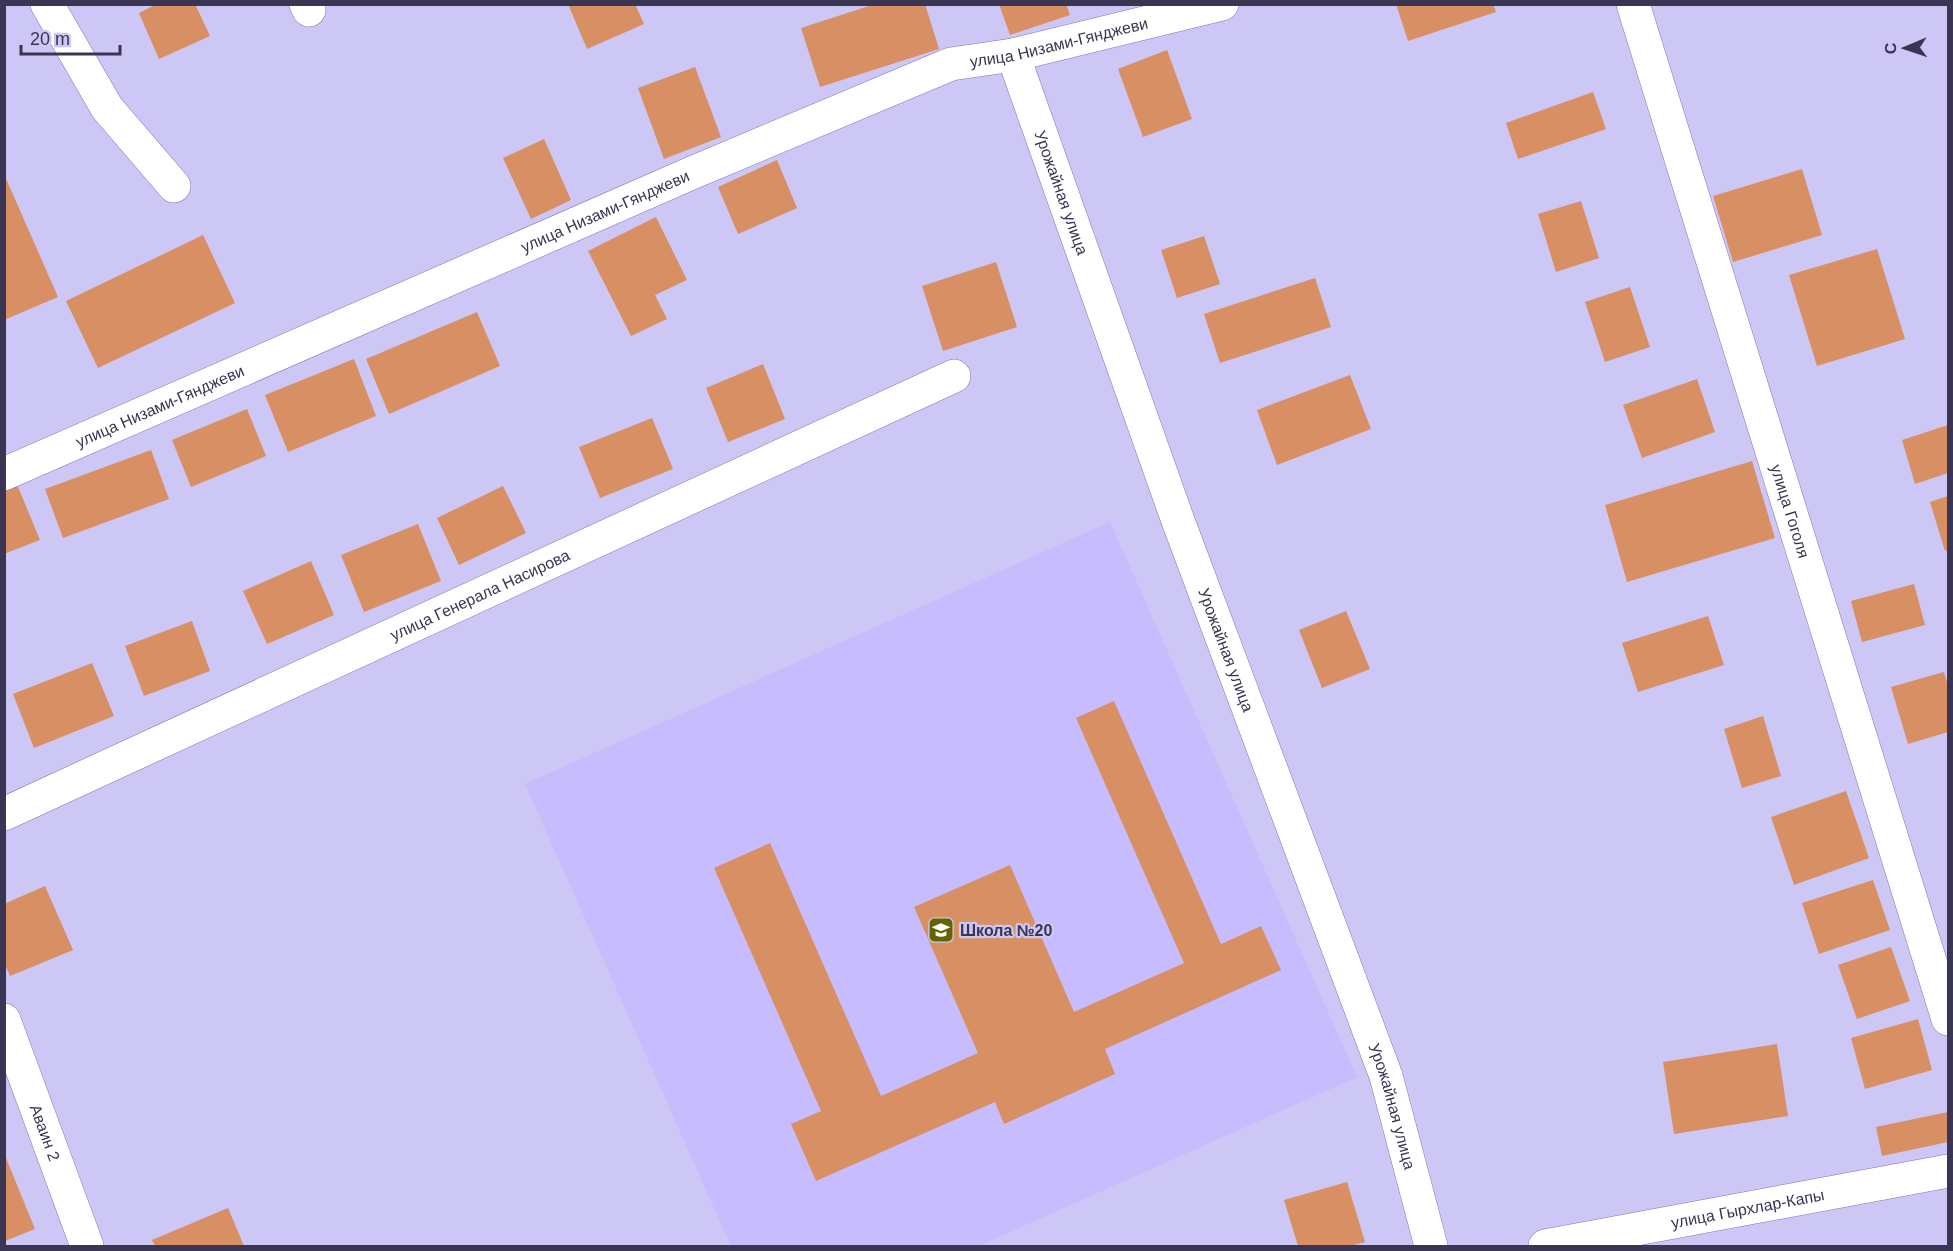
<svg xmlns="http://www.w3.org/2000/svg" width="1953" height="1251" viewBox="0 0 1953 1251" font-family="Helvetica,sans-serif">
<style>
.built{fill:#c6bcfe}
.building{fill:#d88f64}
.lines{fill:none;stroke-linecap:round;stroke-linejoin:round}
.minor-casing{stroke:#8074ba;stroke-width:34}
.minor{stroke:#fff;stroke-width:33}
.labels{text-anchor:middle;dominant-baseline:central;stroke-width:4.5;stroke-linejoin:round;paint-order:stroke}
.street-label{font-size:16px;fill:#3a3553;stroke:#cdc7f5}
.poi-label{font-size:16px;font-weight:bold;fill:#3a3553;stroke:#cdc7f5;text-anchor:start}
</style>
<rect width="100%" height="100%" fill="#cdc7f5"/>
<polygon class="built" points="1110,522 1357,1077 979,1246 731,1246 525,784"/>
<g class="building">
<polygon points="157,4 195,4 210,36 159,59 139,13"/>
<polygon points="568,4 635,4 644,24 587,49"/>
<polygon points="875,4 925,4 939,49 820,87 801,28"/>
<polygon points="999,4 1066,4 1070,15 1010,35"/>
<polygon points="1396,4 1493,4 1496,12 1408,41"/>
<polygon points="1167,50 1192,119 1143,137 1118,69"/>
<polygon points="695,67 721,137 664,159 638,88"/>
<polygon points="1593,92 1606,129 1518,159 1506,123"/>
<polygon points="544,139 571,200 531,219 503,158"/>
<polygon points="777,160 797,208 738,234 718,187"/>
<polygon points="1802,169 1822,235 1733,262 1713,196"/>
<polygon points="4,174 58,297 4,320"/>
<polygon points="1581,201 1599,258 1556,272 1538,214"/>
<polygon points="656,217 687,280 655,295 667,319 631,336 588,251"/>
<polygon points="203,235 235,303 98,368 66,301"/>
<polygon points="1204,236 1220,284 1177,298 1161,250"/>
<polygon points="1877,249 1905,339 1817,366 1789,275"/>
<polygon points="996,262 1017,327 943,351 922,286"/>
<polygon points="1315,278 1331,327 1220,363 1204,314"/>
<polygon points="1630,287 1650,347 1605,362 1585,302"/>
<polygon points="477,312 500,366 389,414 366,359"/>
<polygon points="354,359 376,416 288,452 265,395"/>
<polygon points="763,364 785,419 728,442 706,388"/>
<polygon points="1350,375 1371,429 1277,465 1257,410"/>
<polygon points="1697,379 1715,432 1642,458 1623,405"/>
<polygon points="247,409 266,456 191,487 172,440"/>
<polygon points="652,418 673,469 600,498 579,447"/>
<polygon points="1948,425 1948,473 1915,484 1902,440"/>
<polygon points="151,450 169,499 63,538 45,489"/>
<polygon points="1752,461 1775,538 1627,582 1605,505"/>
<polygon points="16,482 40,540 4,554 4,487"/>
<polygon points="503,486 526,533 459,565 437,518"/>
<polygon points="1948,496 1948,550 1945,551 1930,502"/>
<polygon points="418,524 441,581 364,612 341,555"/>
<polygon points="311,561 334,615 267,644 243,591"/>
<polygon points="1914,584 1925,625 1862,642 1851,601"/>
<polygon points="1346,611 1370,669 1322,688 1299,630"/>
<polygon points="1708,616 1724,665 1638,692 1622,643"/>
<polygon points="192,621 210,671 144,696 125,646"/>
<polygon points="92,663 114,716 34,748 13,694"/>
<polygon points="1944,672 1948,686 1948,732 1908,744 1891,687"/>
<polygon points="1114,701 1221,944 1261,926 1281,970 1105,1049 1115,1074 1004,1124 995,1102 816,1181 791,1124 821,1111 714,868 770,843 881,1096 978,1053 914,907 1010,865 1074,1012 1184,963 1076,718"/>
<polygon points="1763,716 1781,776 1742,788 1724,729"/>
<polygon points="1846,791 1869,858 1794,885 1771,817"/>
<polygon points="1873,880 1890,930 1819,954 1802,903"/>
<polygon points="45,886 73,950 10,976 4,962 4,904"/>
<polygon points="1891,947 1910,1001 1857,1019 1838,965"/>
<polygon points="1918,1019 1932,1070 1865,1089 1851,1038"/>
<polygon points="1777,1044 1788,1116 1674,1134 1663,1062"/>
<polygon points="1948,1112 1948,1142 1882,1156 1876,1127"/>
<polygon points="6,1158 35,1229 5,1241 5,1159"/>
<polygon points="1347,1182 1365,1242 1350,1246 1298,1246 1284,1200"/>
<polygon points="228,1208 244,1246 155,1246 152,1240"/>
</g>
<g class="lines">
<g class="minor-casing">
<g id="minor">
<polyline points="47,4 107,108 174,186"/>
<polyline points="306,4 309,10"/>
<path id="s1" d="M 1633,4 L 1948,1019"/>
<path id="s2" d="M 1013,55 L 1177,518 L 1386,1076 L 1431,1246"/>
<path id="s3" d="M 4,474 L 694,172 L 951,64 L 1013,55 L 1222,4"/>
<path id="s4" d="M 4,814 L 954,376"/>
<path id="s5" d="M 4,1020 L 87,1246"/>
<path id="s6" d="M 1545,1246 L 1948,1171"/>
</g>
</g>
<use href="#minor" class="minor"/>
</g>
<defs>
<g id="school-square" transform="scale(1.35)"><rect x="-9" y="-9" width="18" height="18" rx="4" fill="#636500" stroke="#cdc7f5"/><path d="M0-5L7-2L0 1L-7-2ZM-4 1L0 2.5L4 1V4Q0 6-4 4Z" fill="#fff"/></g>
</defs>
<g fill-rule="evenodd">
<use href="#school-square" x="941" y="930"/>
</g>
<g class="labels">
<g class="street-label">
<text stroke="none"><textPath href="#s3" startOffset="1142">улица Низами-Гянджеви</textPath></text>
<text stroke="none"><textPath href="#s2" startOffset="146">Урожайная улица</textPath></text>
<text stroke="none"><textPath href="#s3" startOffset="656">улица Низами-Гянджеви</textPath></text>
<text stroke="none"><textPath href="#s3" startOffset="170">улица Низами-Гянджеви</textPath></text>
<text stroke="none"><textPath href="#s1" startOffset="531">улица Гоголя</textPath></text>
<text stroke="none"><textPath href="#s4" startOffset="524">улица Генерала Насирова</textPath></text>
<text stroke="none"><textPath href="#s2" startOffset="632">Урожайная улица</textPath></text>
<text stroke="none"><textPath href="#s2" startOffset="1118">Урожайная улица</textPath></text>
<text stroke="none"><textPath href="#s5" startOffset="120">Аваин 2</textPath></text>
<text stroke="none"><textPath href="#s6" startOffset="206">улица Гырхлар-Капы</textPath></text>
</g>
<g class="poi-label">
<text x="960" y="930">Школа №20</text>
</g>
</g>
<rect width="1953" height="1251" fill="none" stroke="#3a3553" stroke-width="12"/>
<g transform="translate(1905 48) rotate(268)" stroke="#cdc7f5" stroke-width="4.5" paint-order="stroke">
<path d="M0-4.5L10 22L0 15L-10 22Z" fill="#3a3553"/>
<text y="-9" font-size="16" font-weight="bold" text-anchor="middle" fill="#3a3553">С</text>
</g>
<path d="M21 45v9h99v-9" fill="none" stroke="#3a3553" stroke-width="3"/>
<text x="30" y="45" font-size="18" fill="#3a3553" stroke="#cdc7f5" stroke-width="4.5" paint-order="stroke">20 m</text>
</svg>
